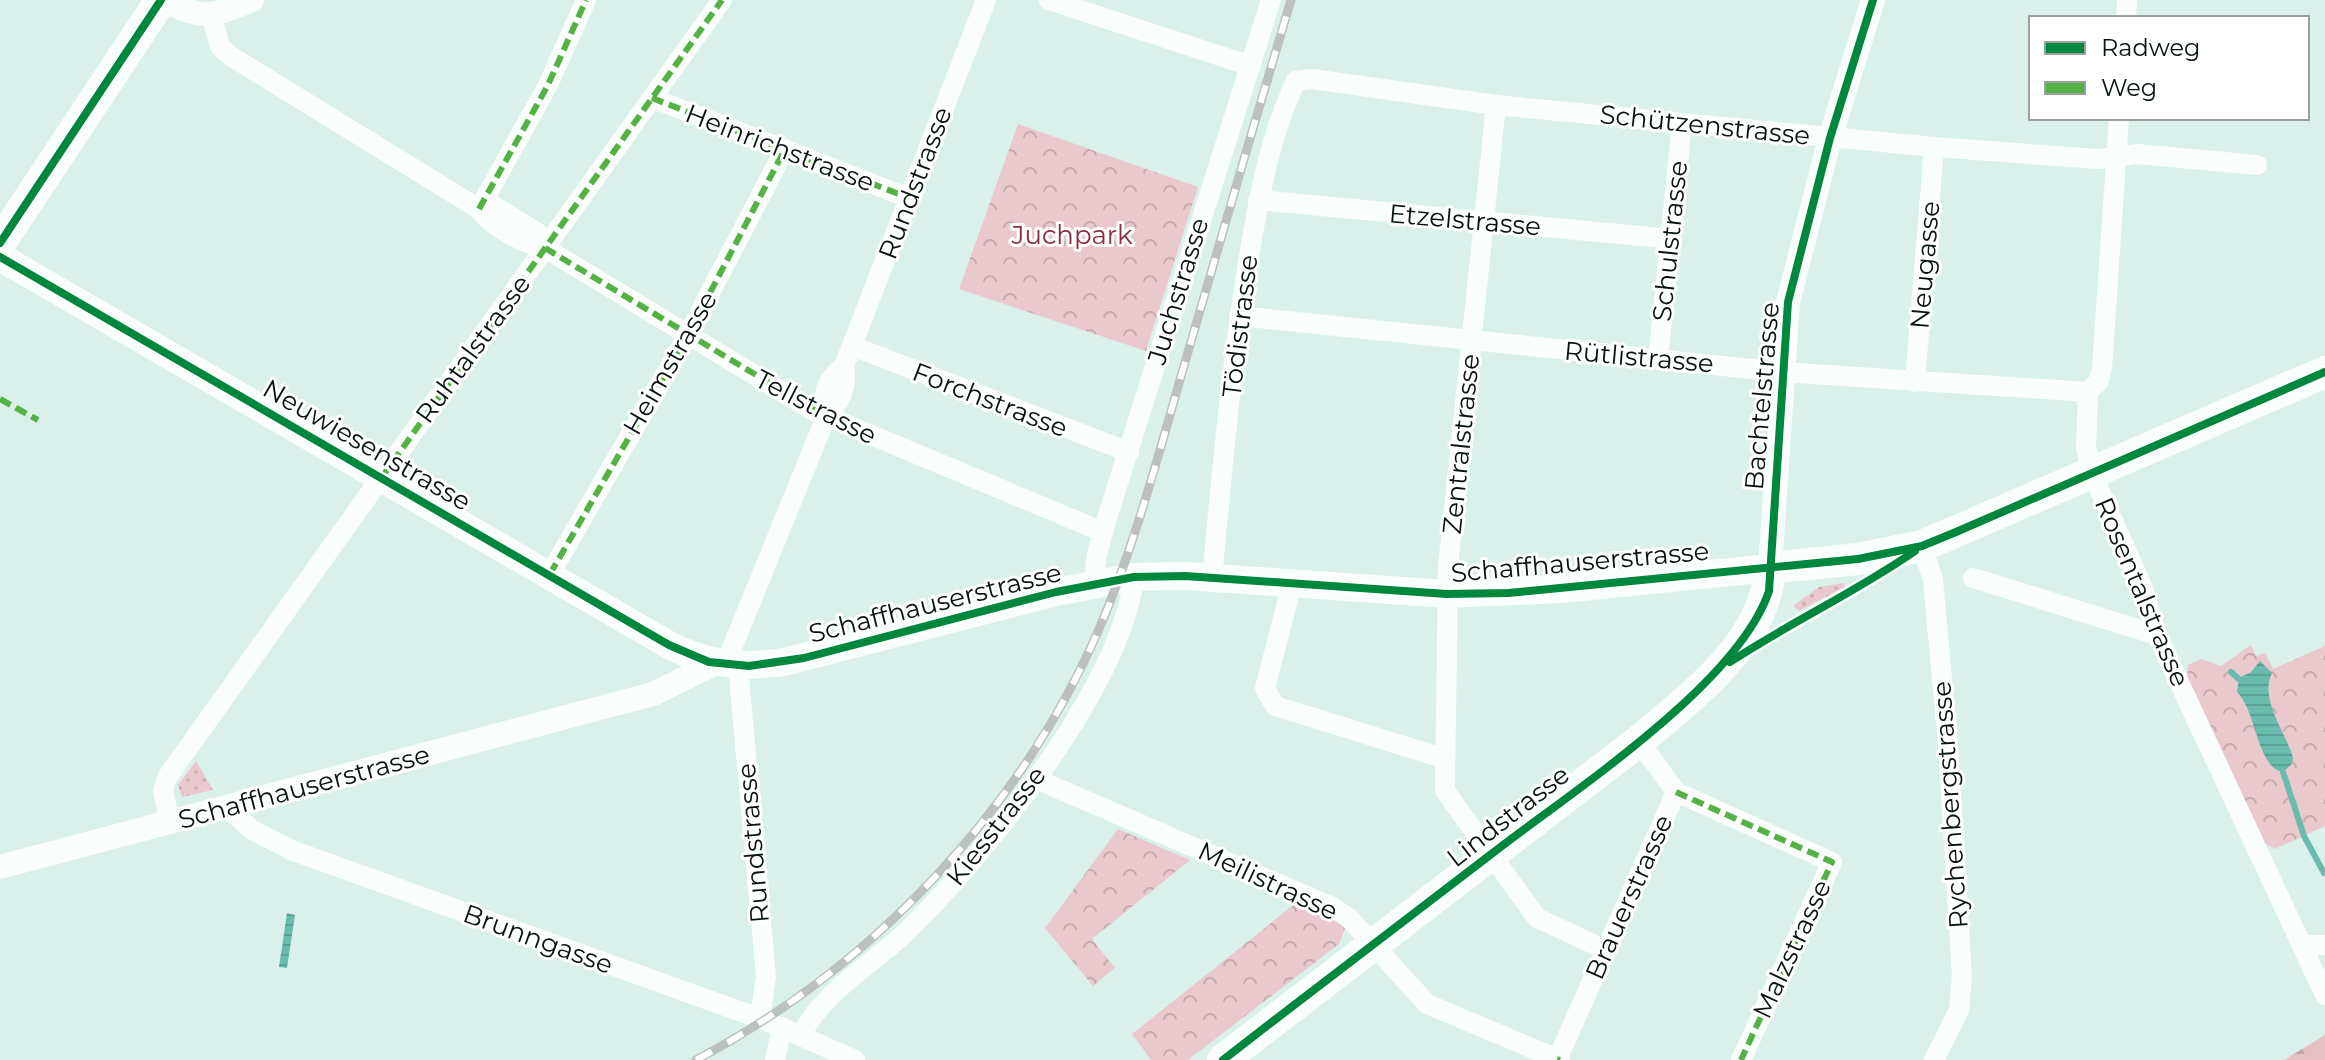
<svg xmlns="http://www.w3.org/2000/svg" width="2325" height="1060" viewBox="0 0 2325 1060" font-family="Montserrat,sans-serif">
<style>
.grass{fill:url(#grass-dots)}
.forest{fill:url(#forest-firs)}
.park{fill:url(#park-crowns)}
.water{fill:url(#water-rules)}
.lines{fill:none;stroke-linecap:round;stroke-linejoin:round}
.stream{stroke:#69bcad;stroke-width:6}
.minor{stroke:#f9fdfc;stroke-width:20}
.tertiary{stroke:#f9fdfc;stroke-width:24}
.secondary{stroke:#f9fdfc;stroke-width:28}
.primary{stroke:#f9fdfc;stroke-width:32}
.rail-casing{stroke:#bbc1bf;stroke-width:9}
.rail{stroke:#fff;stroke-width:6;stroke-dasharray:18;stroke-linecap:butt}
.quiet{stroke:#54b144;stroke-width:6;stroke-dasharray:12 6;stroke-linecap:butt}
.cycleway-casing{stroke:#fff;stroke-width:13}
.cycleway{stroke:#00873e;stroke-width:8}
.labels{text-anchor:middle;dominant-baseline:central;stroke-width:6;stroke-linejoin:round;paint-order:stroke}
.street-label{font-size:26px;fill:#051411;stroke:#fff}
.park-label{font-size:26px;fill:#8c2a43;stroke:#fff}
</style>
<defs>
<pattern id="grass-dots" width="8" height="8" patternUnits="userSpaceOnUse" patternTransform="scale(2)"><rect width="8" height="8" fill="#e9c9cd"/><path d="M2 2h.1M6 6h.1" fill="none" stroke="#c6acaf" stroke-width="1.8" stroke-linecap="round"/></pattern>
<pattern id="forest-firs" width="22" height="20" patternUnits="userSpaceOnUse" patternTransform="scale(2)"><rect width="22" height="20" fill="#e5c1c6"/><path d="M5 1l3.5 6h-7zM16 11l3.5 6h-7z" fill="#c3a5a9"/></pattern>
<pattern id="park-crowns" width="20" height="18" patternUnits="userSpaceOnUse" patternTransform="scale(2)"><rect width="20" height="18" fill="#e9c9cd"/><path d="M2 6a3 3 0 1 1 6 0M12 15a3 3 0 1 1 6 0" fill="none" stroke="#c6acaf"/></pattern>
<pattern id="water-rules" width="6" height="5" patternUnits="userSpaceOnUse" patternTransform="scale(2)"><rect width="6" height="5" fill="#69bcad"/><path d="M0 2.5h6" fill="none" stroke="#5aa194"/></pattern>
</defs>
<rect width="100%" height="100%" fill="#daf1eb"/>
<g class="grass">
<polygon points="1844,583 1845,587 1799,611 1793,606 1819,587"/>
<polygon points="196,761 213,790 182,797 178,785"/>
</g>
<polygon class="forest" points="2325,1035 2325,1060 2284,1060"/>
<g class="park">
<polygon points="1018,124 1198,187 1146,351 959,289"/>
<polygon points="2251,645 2256,656 2265,653 2273,669 2325,646 2325,826 2275,849 2262,842 2187,681 2188,665 2201,659 2221,666"/>
<polygon points="1118,829 1190,860 1092,939 1115,968 1093,986 1045,928"/>
<polygon points="1306,895 1349,918 1339,944 1188,1060 1151,1060 1132,1034"/>
</g>
<g class="water">
<path d="M 2260,661 L 2272,673 C 2259,700 2286,732 2293,758 L 2292,764 L 2283,772 C 2257,768 2257,712 2237,692 L 2239,678 L 2251,672 Z"/>
<polygon points="287,913 295,915 287,968 279,967"/>
</g>
<g class="lines">
<g class="stream">
<polyline points="2231,672 2239,679"/>
<polyline points="2283,772 2304,836 2324,873"/>
</g>
<g class="minor">
<polyline points="1049,0 1251,66"/>
<path d="M 211,15 L 220,46 L 229,55 L 479,209 C 491,227 524,244 545,248 L 814,411 L 1103,532"/>
<polyline points="2126,18 2127,0"/>
<polyline points="652,98 909,198"/>
<polyline points="1496,105 1448,566 1445,791 1537,918 1606,950"/>
<polyline points="2119,118 2102,368 2099,381 2088,392 2086,447 2092,473 2142,586 2157,635 2325,995"/>
<polyline points="1258,200 1672,239"/>
<polyline points="479,209 548,85 586,0"/>
<polyline points="479,209 494,206 538,233 545,248"/>
<polyline points="1239,316 1781,372 2088,392"/>
<polyline points="852,346 1129,452"/>
<polyline points="1658,359 1682,123"/>
<polyline points="1915,382 1934,147"/>
<path d="M 826,417 C 821,396 826,379 844,366"/>
<polyline points="1922,546 1933,580 1948,745 1962,976 1959,1010 1934,1060"/>
<polyline points="550,574 688,335 785,149"/>
<path d="M 1212,577 C 1222,473 1231,367 1248,263 C 1258,202 1269,137 1296,81 L 1312,79 L 1496,105 L 1934,147 L 2098,159 L 2138,154 L 2257,165"/>
<polyline points="1973,578 2157,635"/>
<polyline points="1093,584 1097,554 1107,518 1271,0"/>
<polyline points="1292,584 1265,688 1275,706 1443,758"/>
<path d="M 725,665 L 826,417 C 841,402 848,386 844,366 L 986,0"/>
<polyline points="738,666 766,977 760,1019"/>
<polyline points="1036,779 1332,907 1349,918 1427,1004 1560,1060"/>
<polyline points="1676,792 1832,862 1741,1060"/>
<polyline points="228,808 252,830 291,850 764,1020 855,1060"/>
<polyline points="170,823 163,790 168,776 722,0"/>
<polyline points="2302,945 2325,945"/>
<path d="M 801,1035 C 824,991 870,966 905,933 C 983,858 1122,686 1134,577"/>
<polyline points="775,1060 782,1027"/>
<polyline points="1557,1060 1676,792 1639,741"/>
</g>
<g class="tertiary">
<path d="M 165,0 C 202,21 214,16 252,0"/>
<polyline points="1770,568 1788,302 1830,138 1873,0"/>
<polyline points="0,867 653,694 716,663"/>
</g>
<path class="secondary" d="M 0,257 L 669,645 C 708,665 741,668 784,662 L 1056,592 L 1134,577 L 1185,576 L 1447,594 L 1562,589 L 1770,568"/>
<g class="primary">
<polyline points="0,243 161,0"/>
<path d="M 1223,1060 L 1639,741 C 1692,696 1766,642 1770,568 L 1858,559 L 1922,546 L 2325,372"/>
</g>
<g class="rail-casing">
<path id="rail" d="M 696,1060 C 872,967 1020,812 1099,629 C 1137,540 1161,445 1188,352 C 1222,235 1256,117 1291,0"/>
</g>
<use href="#rail" class="rail"/>
<g class="quiet">
<polyline points="652,98 909,198"/>
<polyline points="479,209 548,85 586,0"/>
<polyline points="545,248 826,417"/>
<polyline points="0,399 38,420"/>
<polyline points="382,477 722,0"/>
<polyline points="550,574 688,335 785,149"/>
<polyline points="1676,792 1832,862 1741,1060"/>
<polyline points="1557,1059 1560,1060"/>
</g>
<g class="cycleway-casing">
<g id="cycleway">
<polyline points="0,243 161,0"/>
<polyline points="0,257 669,645 709,662 749,666 804,658 1056,592 1134,577 1185,576 1447,594 1508,593 1858,559 1922,546 1956,532 2325,372"/>
<path d="M 1730,662 C 1791,622 1856,592 1915,551"/>
<path d="M 1223,1060 C 1313,990 1404,921 1494,852 C 1573,791 1738,684 1769,591 L 1788,302 L 1830,138 L 1873,0"/>
</g>
</g>
<use href="#cycleway" class="cycleway"/>
</g>
<g class="labels">
<g class="street-label">
<text transform="translate(1705 125) rotate(6)">Schützenstrasse</text>
<text transform="translate(780 148) rotate(21)">Heinrichstrasse</text>
<text transform="translate(915 183) rotate(-69)">Rundstrasse</text>
<text transform="translate(1465 220) rotate(5)">Etzelstrasse</text>
<text transform="translate(1670 241) rotate(-84)">Schulstrasse</text>
<text transform="translate(1925 265) rotate(-85)">Neugasse</text>
<text transform="translate(1178 291) rotate(-73)">Juchstrasse</text>
<text transform="translate(1240 326) rotate(-83)">Tödistrasse</text>
<text transform="translate(473 349) rotate(-54)">Ruhtalstrasse</text>
<text transform="translate(1639 357) rotate(5)">Rütlistrasse</text>
<text transform="translate(670 363) rotate(-60)">Heimstrasse</text>
<text transform="translate(1762 396) rotate(-85)">Bachtelstrasse</text>
<text transform="translate(990 400) rotate(21)">Forchstrasse</text>
<text transform="translate(816 407) rotate(27)">Tellstrasse</text>
<text transform="translate(1461 444) rotate(-84)">Zentralstrasse</text>
<text transform="translate(367 445) rotate(30)">Neuwiesenstrasse</text>
<text transform="translate(1580 562) rotate(-5)">Schaffhauserstrasse</text>
<text transform="translate(2142 592) rotate(67)">Rosentalstrasse</text>
<text transform="translate(935 603) rotate(-14)">Schaffhauserstrasse</text>
<text transform="translate(304 787) rotate(-15)">Schaffhauserstrasse</text>
<text transform="translate(1950 805) rotate(-94)">Rychenbergstrasse</text>
<text transform="translate(1508 816) rotate(-38)">Lindstrasse</text>
<text transform="translate(996 826) rotate(-52)">Kiesstrasse</text>
<text transform="translate(753 843) rotate(-95)">Rundstrasse</text>
<text transform="translate(1268 881) rotate(25)">Meilistrasse</text>
<text transform="translate(1629 897) rotate(-66)">Brauerstrasse</text>
<text transform="translate(538 939) rotate(20)">Brunngasse</text>
<text transform="translate(1792 949) rotate(-65)">Malzstrasse</text>
</g>
<g class="park-label">
<text x="1072" y="235">Juchpark</text>
</g>
</g>
<rect x="2029" y="16" width="280" height="104" fill="#ffffff" stroke="#9ba1a0" stroke-width="2"/>
<rect x="2045" y="42" width="40" height="12" fill="#00873e" stroke="#9ba1a0" stroke-width="2"/>
<text x="2101" y="56" font-size="24" fill="#051411">Radweg</text>
<rect x="2045" y="82" width="40" height="12" fill="#54b144" stroke="#9ba1a0" stroke-width="2"/>
<text x="2101" y="96" font-size="24" fill="#051411">Weg</text>
</svg>
